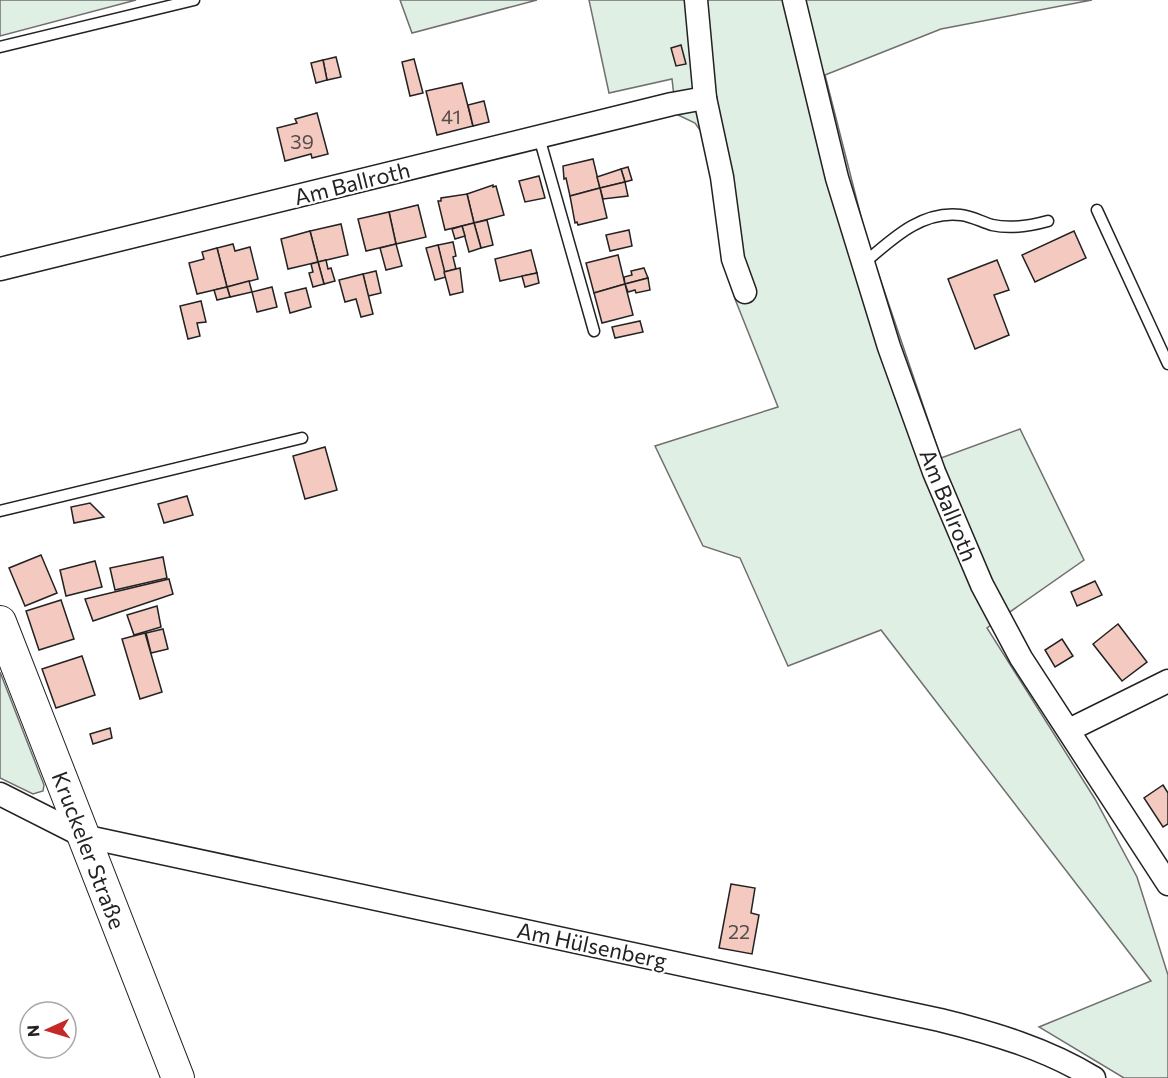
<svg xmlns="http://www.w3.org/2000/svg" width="1168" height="1078" viewBox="0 0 1168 1078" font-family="Commissioner,sans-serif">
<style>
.green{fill:#e0efe3;stroke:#6f6f6f;stroke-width:1.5}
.building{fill:#f3c9c0;stroke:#222;stroke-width:1.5}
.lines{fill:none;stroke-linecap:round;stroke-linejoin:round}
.lane-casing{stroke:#222;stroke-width:13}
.street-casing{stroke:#222;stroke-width:25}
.secondary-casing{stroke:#222;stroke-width:34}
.lane{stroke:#fff;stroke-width:10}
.street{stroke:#fff;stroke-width:22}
.secondary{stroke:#fff;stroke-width:32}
.labels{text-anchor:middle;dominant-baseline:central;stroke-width:4.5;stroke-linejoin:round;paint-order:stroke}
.number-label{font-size:20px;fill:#564c4a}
.street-label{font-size:22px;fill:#222;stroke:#fff}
</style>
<rect width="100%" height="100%" fill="#fff"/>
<g class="green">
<polygon points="0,0 136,0 0,36"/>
<polygon points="400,0 537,0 412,33"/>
<polygon points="589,0 1092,0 941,29 825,75 867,240 941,458 1020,429 1084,560 987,628 1095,799 1137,877 1168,975 1168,1078 1124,1078 1039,1027 1151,981 881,630 788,666 740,558 703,546 655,446 778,407 735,299 722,245 707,140 695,123 676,114 672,79 609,93"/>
<polygon points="0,672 44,785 43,791 33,794 0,778"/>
</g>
<g class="building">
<polygon points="681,45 686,64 676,66 671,48"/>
<polygon points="336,57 341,77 327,80 323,60"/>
<polygon points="414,59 423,93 410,96 402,62"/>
<polygon points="323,60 327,80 316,83 311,63"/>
<polygon points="462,83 473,126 437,135 426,91"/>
<polygon points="484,101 489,122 473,126 468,105"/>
<polygon points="317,113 328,154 312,158 311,154 285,161 277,128 297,123 295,119"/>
<polygon points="593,159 600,188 570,196 566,178 564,179 563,166"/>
<polygon points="628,167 632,180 625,182 621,169"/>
<polygon points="621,169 625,182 600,188 597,177"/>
<polygon points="539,176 545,198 525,202 519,181"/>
<polygon points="625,182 628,196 603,199 600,188"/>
<polygon points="493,185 493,187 496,186 504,215 474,223 467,194"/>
<polygon points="600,188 607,218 578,225 577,222 575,223 570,196"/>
<polygon points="467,194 474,223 445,230 438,201 441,201 441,198"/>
<polygon points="418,205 426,237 396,244 389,212"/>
<polygon points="389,212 396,244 366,251 358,219"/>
<polygon points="487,220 493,245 481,248 474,223"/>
<polygon points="474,223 481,248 469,252 462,226"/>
<polygon points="341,224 348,255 318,262 310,231"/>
<polygon points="462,226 465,236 455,239 452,229"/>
<polygon points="629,230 632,246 610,251 606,235"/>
<polygon points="310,231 318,262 288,269 281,239"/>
<polygon points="1074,231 1086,258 1035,282 1022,255"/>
<polygon points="453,242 456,256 453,257 456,269 444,272 438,245"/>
<polygon points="233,244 235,251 250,247 258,279 227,287 217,248"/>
<polygon points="396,244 402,266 386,270 380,248"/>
<polygon points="438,245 446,277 435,280 426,248"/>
<polygon points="217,248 227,287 197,294 189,263 204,259 202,252"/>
<polygon points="531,250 537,273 500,281 495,259"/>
<polygon points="618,255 625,284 594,293 586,263"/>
<polygon points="326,260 328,269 331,268 335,281 324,284 318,262"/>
<polygon points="997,260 1009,290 994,295 1009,335 975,349 948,279"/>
<polygon points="318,262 324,284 313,287 309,273 313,272 311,264"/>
<polygon points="460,268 463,292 450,295 444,272"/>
<polygon points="644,268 648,278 625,284 624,277 632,275 631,271"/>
<polygon points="376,271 381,293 368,296 363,274"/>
<polygon points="537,273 539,283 525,287 522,276"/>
<polygon points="363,274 373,314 361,317 356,299 345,302 339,280"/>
<polygon points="648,278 650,290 636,293 635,290 628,292 625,284"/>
<polygon points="249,281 252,292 230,297 227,287"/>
<polygon points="625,284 633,315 602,323 594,293"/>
<polygon points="227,287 230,297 217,300 214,290"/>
<polygon points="272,287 277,307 257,312 252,292"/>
<polygon points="306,288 311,307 290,313 285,293"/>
<polygon points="201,301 206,322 197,323 200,336 188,339 180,306"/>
<polygon points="640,321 643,332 615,338 612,327"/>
<polygon points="325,447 337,490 305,499 293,456"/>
<polygon points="187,496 193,515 164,523 158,504"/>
<polygon points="90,503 104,517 74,523 71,507"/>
<polygon points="41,555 57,593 25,606 9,568"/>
<polygon points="163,557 167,578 115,590 110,568"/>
<polygon points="95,561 102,587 66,596 60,570"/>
<polygon points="169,579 173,594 93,621 85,599"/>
<polygon points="1095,581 1102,595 1077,606 1071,592"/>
<polygon points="61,600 74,639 39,650 26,611"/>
<polygon points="157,606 161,627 134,635 127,615"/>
<polygon points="1118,624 1147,662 1122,681 1093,644"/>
<polygon points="163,629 168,649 151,653 146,633"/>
<polygon points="145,633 162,692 140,699 122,639"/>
<polygon points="1062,639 1073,656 1055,667 1045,650"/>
<polygon points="82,656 95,695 56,708 42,669"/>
<polygon points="110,728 112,738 93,744 90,734"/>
<polygon points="1163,785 1168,793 1168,824 1163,827 1144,798"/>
<polygon points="731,884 755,888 751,913 759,915 752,954 719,948"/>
</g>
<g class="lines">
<g class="lane-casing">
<g id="lane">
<polyline points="0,47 194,0"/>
<polyline points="539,137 594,331"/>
<polyline points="1097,210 1168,364"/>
<path d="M 863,264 C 891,240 921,210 961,215 C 971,216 982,222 992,225 C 1010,229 1030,226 1048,221"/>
<polyline points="0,511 302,438"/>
</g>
</g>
<g class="street-casing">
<g id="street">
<polyline points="696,0 705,98 722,177 733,259 745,292"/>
<polyline points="794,0 837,178 889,347 934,472 982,585 1021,658 1168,884"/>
<polyline points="0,269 672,104 705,98"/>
<polyline points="1069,730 1168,681"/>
<path d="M 0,794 L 83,836 L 940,1020 C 993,1033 1047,1049 1094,1078"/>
</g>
</g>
<g class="secondary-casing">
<polyline id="secondary" points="0,622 178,1078"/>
</g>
<use href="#lane" class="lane"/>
<use href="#street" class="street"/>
<use href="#secondary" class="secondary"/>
</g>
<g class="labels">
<g class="number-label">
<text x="451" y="116">41</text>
<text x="302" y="141">39</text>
<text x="739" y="931">22</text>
</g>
<g class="street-label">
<text transform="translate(352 183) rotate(-14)">Am Ballroth</text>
<text transform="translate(949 505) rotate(68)">Am Ballroth</text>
<text transform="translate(89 850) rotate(69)">Kruckeler Straße</text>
<text transform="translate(592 945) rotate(12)">Am Hülsenberg</text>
</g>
</g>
<g transform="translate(48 1030) rotate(266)"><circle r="28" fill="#ffffff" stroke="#a7a7a7" stroke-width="1.5"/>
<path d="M0-4.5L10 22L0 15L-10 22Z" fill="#c62828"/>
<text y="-9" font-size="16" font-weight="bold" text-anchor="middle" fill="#222222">N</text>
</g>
</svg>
